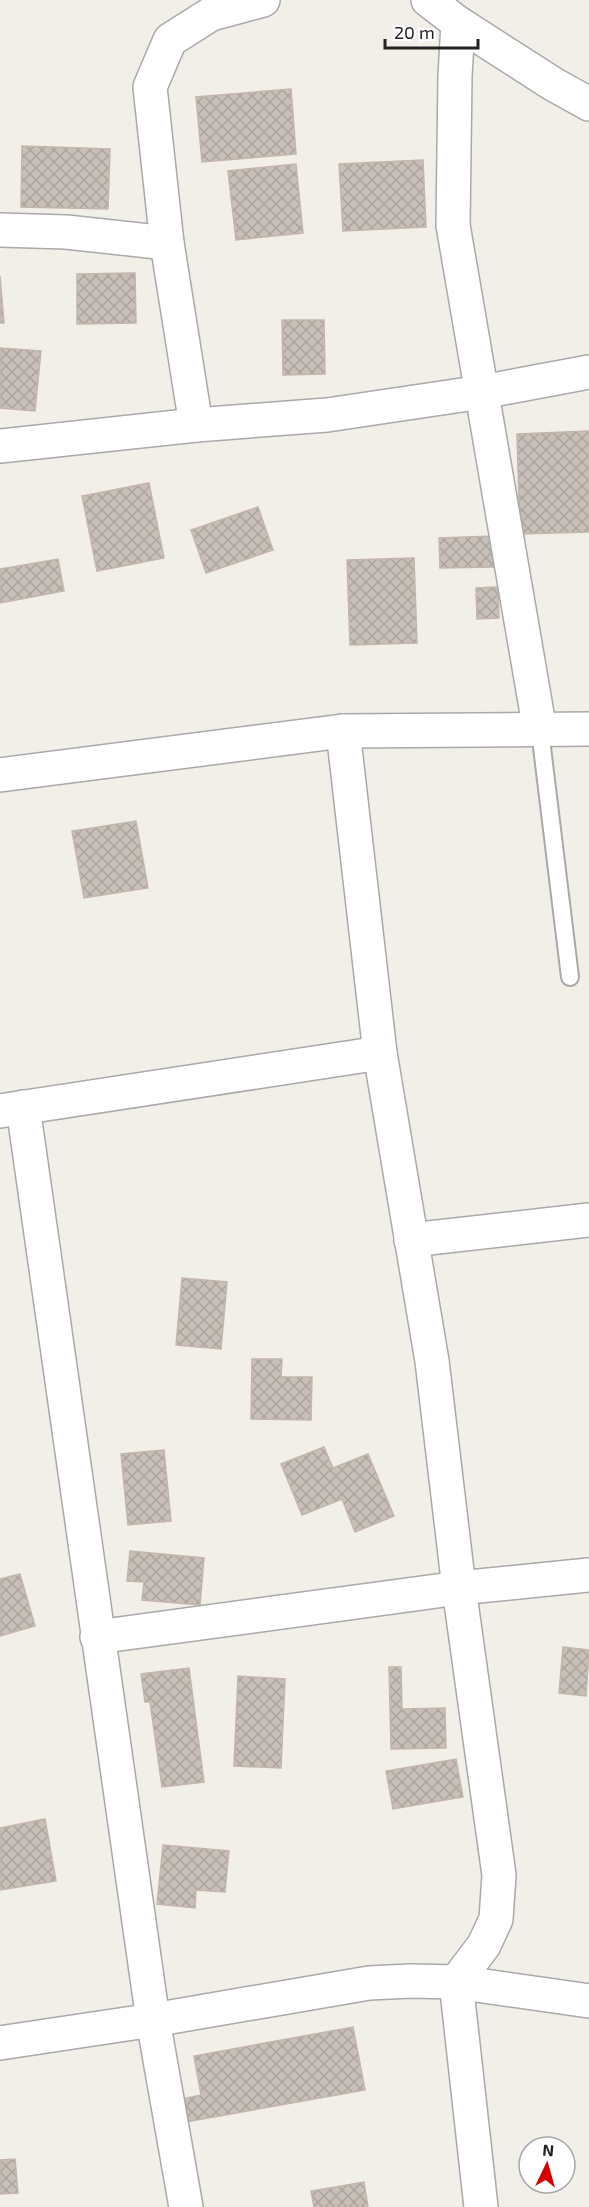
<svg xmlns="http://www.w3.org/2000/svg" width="589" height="2207" viewBox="0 0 589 2207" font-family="'Exo 2',sans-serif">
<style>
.building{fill:url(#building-cross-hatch);stroke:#c4b6ab;stroke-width:1.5}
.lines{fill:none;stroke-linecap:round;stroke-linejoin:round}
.service-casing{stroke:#a9a9a9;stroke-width:20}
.minor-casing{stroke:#a9a9a9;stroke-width:36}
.service{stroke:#fff;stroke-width:16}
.minor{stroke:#fff;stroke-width:33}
</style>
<defs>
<pattern id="building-cross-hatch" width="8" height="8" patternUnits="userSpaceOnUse" patternTransform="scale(1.5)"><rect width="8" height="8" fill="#c7bfb8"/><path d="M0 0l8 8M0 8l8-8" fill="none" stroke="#aba49e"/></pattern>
</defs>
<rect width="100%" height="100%" fill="#f2efe9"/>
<g class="building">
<polygon points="291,89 296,154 202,162 196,97"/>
<polygon points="22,146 110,149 108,209 21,207"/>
<polygon points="423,160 426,227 343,231 339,164"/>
<polygon points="296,164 303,233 236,240 228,171"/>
<polygon points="135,273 136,323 77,324 77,274"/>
<polygon points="0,276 4,323 0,323"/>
<polygon points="282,320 324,320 325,374 283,375"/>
<polygon points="0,348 41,351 35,411 0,408"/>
<polygon points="589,431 589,532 520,534 517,434"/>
<polygon points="149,483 164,558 97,571 82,496"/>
<polygon points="258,507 273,550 206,573 191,530"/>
<polygon points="494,536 494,567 440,568 439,538"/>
<polygon points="414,558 417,643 350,645 347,560"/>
<polygon points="58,559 64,591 0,603 0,569"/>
<polygon points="498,587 499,618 477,619 476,588"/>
<polygon points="136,821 148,888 84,898 72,831"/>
<polygon points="182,1278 227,1282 221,1349 176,1345"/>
<polygon points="252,1359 282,1359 281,1377 312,1377 311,1420 251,1419"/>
<polygon points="324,1447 333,1468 368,1454 394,1516 355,1532 342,1499 302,1515 281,1464"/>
<polygon points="164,1450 171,1521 128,1525 121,1454"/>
<polygon points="130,1551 204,1558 200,1605 142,1600 144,1582 127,1581"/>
<polygon points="20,1574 35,1626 0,1636 0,1579"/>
<polygon points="563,1647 589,1650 586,1696 559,1693"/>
<polygon points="389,1667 401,1667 402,1709 445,1708 446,1748 391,1749"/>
<polygon points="189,1668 204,1782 162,1787 150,1702 145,1702 141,1674"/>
<polygon points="238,1676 285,1679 281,1768 234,1766"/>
<polygon points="456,1759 463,1797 393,1809 386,1771"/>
<polygon points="45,1819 56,1881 0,1890 0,1828"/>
<polygon points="163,1845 229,1851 225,1892 196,1890 195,1908 157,1904"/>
<polygon points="353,2027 365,2090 186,2122 182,2099 201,2095 194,2056"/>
<polygon points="15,2159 18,2193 0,2194 0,2160"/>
<polygon points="364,2182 368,2207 314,2207 311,2191"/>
</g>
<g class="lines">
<g class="service-casing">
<polyline id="service" points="540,731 570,977"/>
</g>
<g class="minor-casing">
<g id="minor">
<polyline points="428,0 458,23 553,84 589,104"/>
<polyline points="458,23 455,76 453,225 540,731"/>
<polyline points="0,230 66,232 167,243"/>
<polyline points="196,425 167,243 150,87 170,40 211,14 263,0"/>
<polyline points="0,446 196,425 327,415 482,392 589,372"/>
<polyline points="343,731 380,1053 432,1361 459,1588 499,1875 496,1919 484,1945 456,1982 481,2207"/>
<polyline points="0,775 343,731 589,729"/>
<polyline points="23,1107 153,2020 186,2207"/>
<polyline points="0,1111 380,1053"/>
<polyline points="411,1240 589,1220"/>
<polyline points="97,1637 459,1588 589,1575"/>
<polyline points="0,2043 153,2020 369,1983 411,1981 456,1982 589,2001"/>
</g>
</g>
<use href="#service" class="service"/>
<use href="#minor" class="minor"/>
</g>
<g transform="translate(547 2165) rotate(5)"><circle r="28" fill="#ffffff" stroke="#a7a7a7" stroke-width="1.5"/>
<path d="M0-4.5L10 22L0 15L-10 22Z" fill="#d40000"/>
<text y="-9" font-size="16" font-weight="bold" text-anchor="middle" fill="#222222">N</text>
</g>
<path d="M385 39v9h93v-9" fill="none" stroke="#222222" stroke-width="3"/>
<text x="394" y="39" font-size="18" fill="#222222" stroke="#ffffff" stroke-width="4.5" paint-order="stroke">20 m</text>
</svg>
